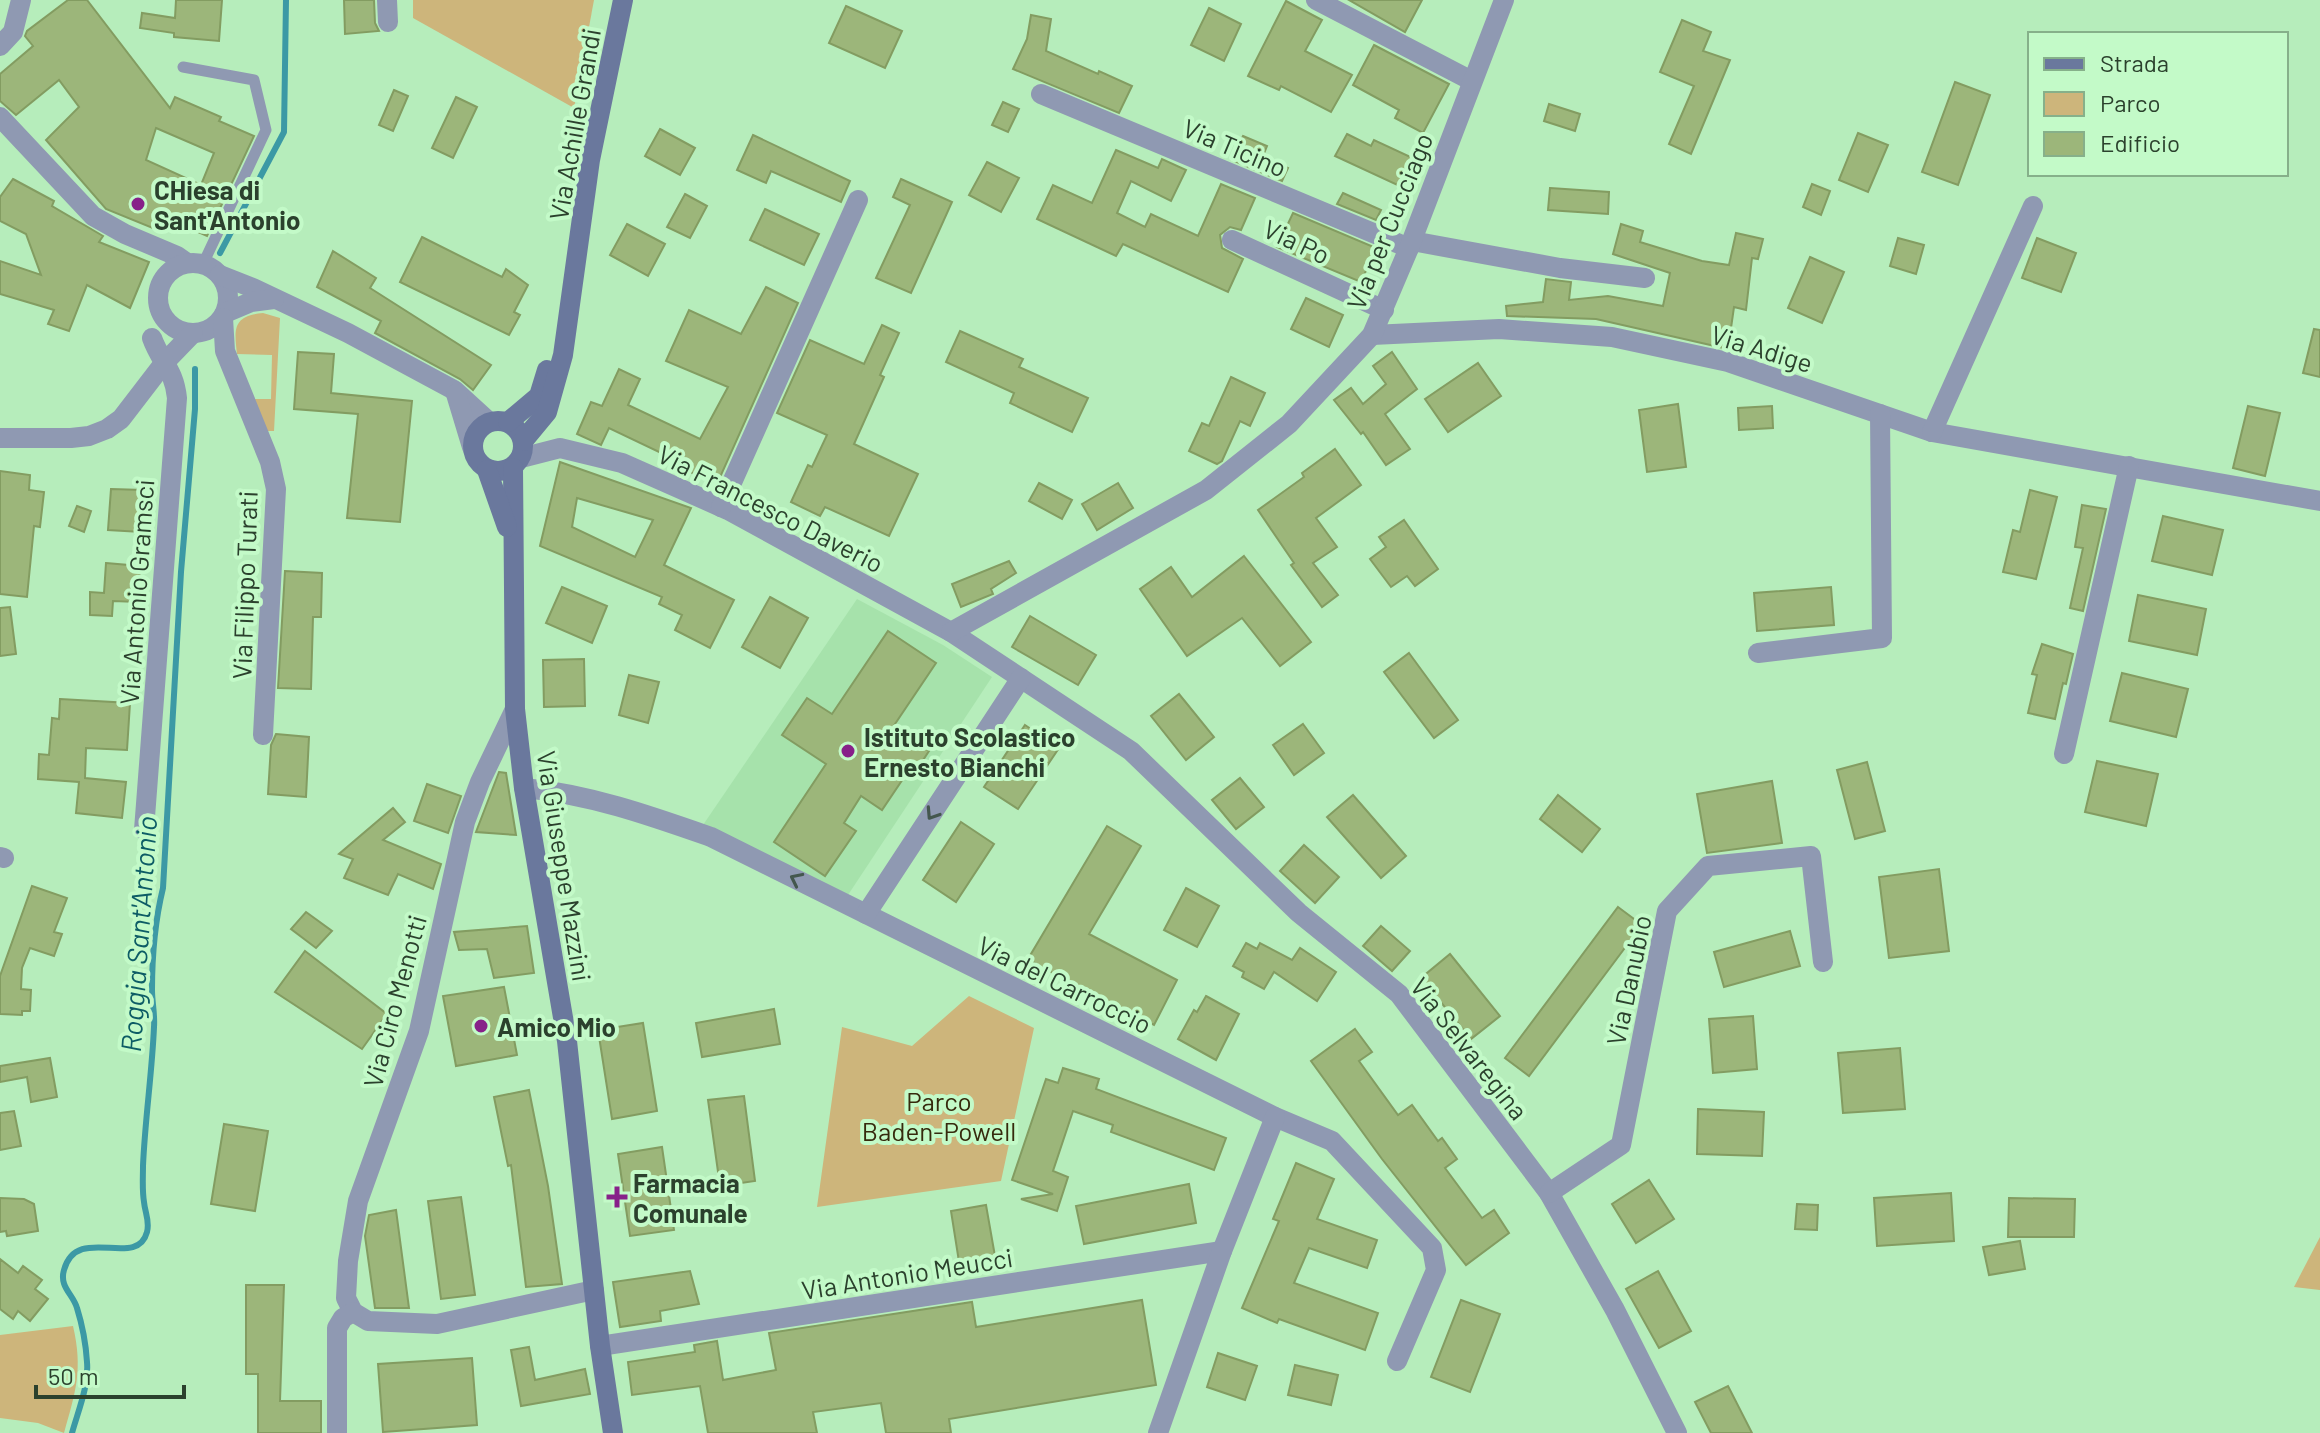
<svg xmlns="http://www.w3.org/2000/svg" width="2320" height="1433" viewBox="0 0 2320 1433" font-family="Barlow,sans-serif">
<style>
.built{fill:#a6e2ab}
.green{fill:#cdb57b}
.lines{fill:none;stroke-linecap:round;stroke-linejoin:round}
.stream{stroke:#3c99a5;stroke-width:6}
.building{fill:#9cb67a;stroke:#839c61;stroke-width:2;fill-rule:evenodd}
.lane{stroke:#8f99b2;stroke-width:11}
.street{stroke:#8f99b2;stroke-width:20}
.secondary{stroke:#6a789d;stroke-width:20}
.oneway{stroke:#44574e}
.poi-dot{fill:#872189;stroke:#c3fac8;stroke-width:3}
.labels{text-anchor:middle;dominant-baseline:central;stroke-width:8;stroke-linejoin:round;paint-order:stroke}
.street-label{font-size:26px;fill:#2b412d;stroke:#c3fac8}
.poi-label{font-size:26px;font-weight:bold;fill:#2b412d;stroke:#c3fac8;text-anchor:start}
.park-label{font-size:26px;fill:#362a0d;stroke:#c3fac8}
.water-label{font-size:28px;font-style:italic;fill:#0d5c65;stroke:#c3fac8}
</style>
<rect width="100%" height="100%" fill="#b6edbb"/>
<polygon class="built" points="857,599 943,645 992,677 848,895 703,825"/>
<g class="green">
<polygon points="413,0 594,0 574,108 413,18"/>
<path d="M 263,313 L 280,318 L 274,431 L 263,431 L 254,399 L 271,399 L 272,355 L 237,354 C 234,328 233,316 263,313 Z"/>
<polygon points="969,996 1034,1028 1001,1181 817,1207 842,1027 912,1046"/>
<polygon points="2320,1237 2320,1290 2294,1287"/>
<path d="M 73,1326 C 83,1369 76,1391 64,1433 L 38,1423 L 0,1418 L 0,1335 Z"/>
</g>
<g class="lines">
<g class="stream">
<polyline points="220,253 284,132 286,0"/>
<path d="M 72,1433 C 78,1411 89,1386 87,1362 C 86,1346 82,1324 77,1308 C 73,1294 59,1287 64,1270 C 77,1223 137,1270 147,1232 C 150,1221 145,1213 144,1202 C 142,1190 143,1178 143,1166 C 145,1119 152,1073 154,1027 C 155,1014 152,1002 152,990 C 152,956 155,921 163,888 L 181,572 L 195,409 L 195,369"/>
</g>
</g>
<g class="building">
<path d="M 68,0 L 87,0 L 170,108 L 175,97 L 221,117 L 219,121 L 254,136 L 207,236 L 166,218 L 160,231 L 106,209 L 46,140 L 79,107 L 59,80 L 16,115 L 0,101 L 0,74 L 33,46 L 25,36 L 27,31 ZM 156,128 L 214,153 L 201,185 L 146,160 Z"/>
<polygon points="176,0 222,0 219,41 174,37 174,33 140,28 142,13 175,18"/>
<polygon points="344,0 374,0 375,23 379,31 345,34"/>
<polygon points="1349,0 1422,0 1405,32"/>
<polygon points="1286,1 1322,20 1305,51 1352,75 1331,112 1281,86 1279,90 1248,76"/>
<polygon points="846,6 902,31 885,68 829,43"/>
<polygon points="1209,8 1241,24 1224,61 1191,45"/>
<polygon points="1031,15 1051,19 1046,51 1098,74 1099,71 1132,86 1119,113 1013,69 1027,39"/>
<polygon points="1682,20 1711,32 1703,51 1730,60 1691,154 1669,144 1694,86 1660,72"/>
<polygon points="1374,45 1449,84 1423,133 1395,118 1399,110 1353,85"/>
<polygon points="1955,82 1990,95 1958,185 1922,172"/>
<polygon points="394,90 408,96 393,131 379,125"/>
<polygon points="456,97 477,107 453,158 432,148"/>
<polygon points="1003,102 1019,109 1008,132 992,125"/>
<polygon points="1549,104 1580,114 1575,131 1544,121"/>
<polygon points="660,129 695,148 680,175 645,156"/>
<polygon points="1858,133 1888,145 1868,192 1839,180"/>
<polygon points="1347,134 1371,146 1374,140 1419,161 1406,189 1335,156"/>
<polygon points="753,135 850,181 841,202 771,171 766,183 737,170"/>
<polygon points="1243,136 1267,146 1263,156 1288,168 1282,181 1232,160"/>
<polygon points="1116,150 1158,168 1162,159 1186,170 1171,201 1131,181 1117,213 1145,227 1151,214 1198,236 1221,184 1255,198 1241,230 1230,227 1220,235 1222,248 1243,259 1228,292 1123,244 1116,256 1037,219 1053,185 1092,203"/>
<polygon points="987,162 1019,178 1001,212 969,195"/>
<polygon points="13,179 54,201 52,206 103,236 99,242 149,262 130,308 87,285 69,331 48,324 54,310 0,294 0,261 41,275 26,234 0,221 0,197"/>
<polygon points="901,179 952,202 911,293 876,278 910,205 893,197"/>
<polygon points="1812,184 1830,191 1821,215 1803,207"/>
<polygon points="1550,188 1609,192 1608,214 1548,210"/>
<polygon points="1343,193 1381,210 1376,220 1337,204"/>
<polygon points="685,194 707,206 690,238 667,227"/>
<polygon points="765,209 819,234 804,265 750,240"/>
<polygon points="1293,213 1376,248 1361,282 1277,247"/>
<polygon points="627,224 665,244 648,276 610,255"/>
<polygon points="1621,224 1643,231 1640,242 1702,261 1729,265 1736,233 1763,239 1758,259 1752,258 1746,310 1734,307 1728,349 1596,319 1507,316 1506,306 1543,302 1546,279 1571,282 1569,300 1608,296 1663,306 1670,273 1613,254"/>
<polygon points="422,237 502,277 506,269 528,285 514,312 520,315 509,335 400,282"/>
<polygon points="1898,238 1924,245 1916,274 1890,266"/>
<polygon points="2037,238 2076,253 2061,292 2022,278"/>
<polygon points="333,251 376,278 370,288 491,365 473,390 460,379 375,333 381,321 317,287"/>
<polygon points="1810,257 1844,272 1822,323 1788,308"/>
<polygon points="766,287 798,303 717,484 674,465 676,460 609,428 601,445 577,434 591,402 602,406 619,369 640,379 628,405 700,439 728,387 666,361 689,310 741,334"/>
<polygon points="1306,298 1343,315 1329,347 1291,329"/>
<polygon points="882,325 899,333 880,375 884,377 854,444 918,474 889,536 825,507 820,516 791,502 808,465 812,467 827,435 777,413 810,340 864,364"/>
<polygon points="2314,329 2320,330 2320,377 2303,373"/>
<polygon points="960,331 1023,359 1019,367 1088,398 1072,432 1010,403 1014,393 946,362"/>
<polygon points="298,352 334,354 331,393 412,401 400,522 347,518 358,414 294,409"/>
<polygon points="1392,352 1417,389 1385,414 1410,449 1386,465 1363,432 1361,434 1334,400 1351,388 1363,404 1386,384 1373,366"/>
<polygon points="1478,363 1501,396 1448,432 1425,399"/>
<polygon points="1231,377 1265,393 1250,426 1240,421 1222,461 1217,464 1189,451 1202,423 1209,426"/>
<polygon points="1678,404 1686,467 1647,472 1639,410"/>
<polygon points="1772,406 1773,428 1739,430 1738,408"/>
<polygon points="2248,406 2280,413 2265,476 2233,468"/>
<polygon points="1335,449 1361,485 1316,518 1337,547 1313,563 1338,595 1322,607 1291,565 1294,563 1258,510 1304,477 1302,473"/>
<path d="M 560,462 L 691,508 L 664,565 L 734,600 L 710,648 L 675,630 L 682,615 L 659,604 L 662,597 L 540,546 ZM 577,498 L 653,520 L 635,557 L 572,527 Z"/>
<polygon points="0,471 30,475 29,490 44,492 40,527 34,526 27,597 0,594"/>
<polygon points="1039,483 1072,500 1062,519 1029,501"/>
<polygon points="1118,483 1133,508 1097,530 1082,504"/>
<polygon points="111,489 143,490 141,532 108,530"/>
<polygon points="2030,490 2057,497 2036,579 2003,572 2013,530 2020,532"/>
<polygon points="2082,505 2106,509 2083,611 2070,608 2083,548 2075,547"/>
<polygon points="77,506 91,511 84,532 69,526"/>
<polygon points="2163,516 2223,530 2212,575 2152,561"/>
<polygon points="1404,520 1438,569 1415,586 1407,576 1391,587 1370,559 1386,547 1379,537"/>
<polygon points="1244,556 1311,642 1280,666 1242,618 1187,656 1140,589 1171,567 1192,597"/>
<polygon points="1009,561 1016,573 991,589 993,594 961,607 952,584"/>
<polygon points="106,563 140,566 138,602 113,601 112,616 90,615 90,592 104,593"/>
<polygon points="285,571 322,573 321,617 313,617 311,689 278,688"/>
<polygon points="562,587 607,606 592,643 546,623"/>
<polygon points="1831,587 1834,625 1757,631 1754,593"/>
<polygon points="2138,595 2206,609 2197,655 2129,641"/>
<polygon points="770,597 808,618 780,668 742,647"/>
<polygon points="10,607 16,654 0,656 0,608"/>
<polygon points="1030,616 1096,655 1078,685 1012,647"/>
<polygon points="888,631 936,663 893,727 929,751 912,777 907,773 882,810 861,796 844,823 856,831 825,876 774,842 826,764 782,735 807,698 832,714"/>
<polygon points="2042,644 2073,654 2066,684 2063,683 2055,719 2028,713 2037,675 2032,674"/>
<polygon points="1409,653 1458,720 1434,738 1384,672"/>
<polygon points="584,659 585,706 544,707 543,660"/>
<polygon points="2122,673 2188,689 2176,737 2110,721"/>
<polygon points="629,675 659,682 648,723 619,715"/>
<polygon points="1179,694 1214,737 1186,760 1151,716"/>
<polygon points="60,699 130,703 127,750 86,748 85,778 126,782 122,818 76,813 79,782 38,779 39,754 49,755 52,718 59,719"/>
<polygon points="1303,724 1324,753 1294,775 1273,745"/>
<polygon points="1025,725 1059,748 1018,809 984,787"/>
<polygon points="276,734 309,737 306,797 268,794 271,745"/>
<polygon points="2097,761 2158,774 2146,826 2085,812"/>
<polygon points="1867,762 1885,831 1855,839 1837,770"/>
<polygon points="499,772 506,773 516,835 476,832"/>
<polygon points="1240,778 1264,807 1236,829 1212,800"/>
<polygon points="1772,781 1782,843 1707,853 1697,794"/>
<polygon points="427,784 461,796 448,833 414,821"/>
<polygon points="1353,795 1406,856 1381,878 1327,817"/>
<polygon points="1558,795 1600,829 1582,852 1540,819"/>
<polygon points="393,808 405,822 383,840 441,864 433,889 398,874 388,895 344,878 353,859 339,854"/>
<polygon points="961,822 994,844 956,902 923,880"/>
<polygon points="1107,826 1141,846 1089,934 1177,980 1154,1025 1125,1010 1123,1013 1028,959"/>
<polygon points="1304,845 1339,877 1315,903 1280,871"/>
<polygon points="1939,869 1949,951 1889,958 1879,877"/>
<polygon points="32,886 67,898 54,932 62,934 54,956 30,948 22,968 21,989 31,990 30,1011 22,1011 22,1015 0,1014 0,976"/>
<polygon points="1186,888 1219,906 1197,947 1164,930"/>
<polygon points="1618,907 1642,925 1529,1076 1505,1058"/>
<polygon points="306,912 332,931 316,948 291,929"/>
<polygon points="527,926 534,973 494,978 487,949 459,950 454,932"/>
<polygon points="1381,926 1410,951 1392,971 1363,946"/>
<polygon points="1790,931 1800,966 1724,987 1714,952"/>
<polygon points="1246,943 1257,949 1260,943 1292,960 1300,948 1336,972 1317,1001 1274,972 1264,989 1242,977 1244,972 1233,966"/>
<polygon points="305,951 387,1014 362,1049 275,992"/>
<polygon points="1450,954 1500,1016 1471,1039 1421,978"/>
<polygon points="504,987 517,1055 456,1066 443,996"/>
<polygon points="1206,996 1239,1014 1216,1060 1178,1039 1194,1010 1197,1012"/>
<polygon points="774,1009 780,1044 702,1057 696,1023"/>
<polygon points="1753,1016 1757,1069 1713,1073 1709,1019"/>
<polygon points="643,1023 657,1111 612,1119 598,1030"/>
<polygon points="1355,1029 1372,1052 1359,1061 1398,1115 1412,1105 1438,1141 1442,1138 1457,1159 1445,1168 1482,1218 1494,1210 1509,1233 1466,1265 1382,1159 1311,1061"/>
<polygon points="1900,1048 1905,1109 1843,1113 1838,1053"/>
<polygon points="50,1058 57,1097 31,1102 27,1077 0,1082 0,1066"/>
<polygon points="1063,1068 1099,1079 1096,1089 1226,1138 1214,1170 1111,1132 1113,1125 1073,1111 1053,1171 1068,1177 1057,1211 1021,1199 1053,1194 1012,1180 1046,1079 1058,1083"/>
<polygon points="529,1090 548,1186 562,1284 526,1287 511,1165 508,1166 494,1097"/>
<polygon points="744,1096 755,1181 720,1186 708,1100"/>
<polygon points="1698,1109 1764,1112 1762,1156 1697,1154"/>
<polygon points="14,1111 21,1146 0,1150 0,1113"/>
<polygon points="224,1124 268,1131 255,1211 211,1204"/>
<polygon points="662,1147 674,1230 630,1236 618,1154"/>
<polygon points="1296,1163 1334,1179 1317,1219 1377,1240 1367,1268 1309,1248 1294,1283 1378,1313 1365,1350 1279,1319 1277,1323 1242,1308 1279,1221 1273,1219"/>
<polygon points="1649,1180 1674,1219 1636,1243 1612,1204"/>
<polygon points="1189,1184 1196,1223 1084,1244 1076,1206"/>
<polygon points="1951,1193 1954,1241 1877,1246 1874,1198"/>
<polygon points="461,1197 475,1295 441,1299 428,1201"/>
<polygon points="0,1198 24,1199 34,1204 38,1231 7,1236 6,1231 0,1232"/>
<polygon points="2009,1198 2075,1199 2074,1237 2008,1237"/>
<polygon points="1797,1204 1818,1205 1817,1230 1795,1229"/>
<polygon points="986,1205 996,1262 960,1268 951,1211"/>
<polygon points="396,1210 409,1308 375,1308 365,1236 369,1215"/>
<polygon points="2020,1241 2025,1269 1989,1275 1983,1247"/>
<polygon points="0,1259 18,1273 23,1266 42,1280 35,1289 48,1299 30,1321 18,1311 13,1319 0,1309"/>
<polygon points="690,1271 699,1304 660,1311 661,1321 620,1327 613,1282"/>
<polygon points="1658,1271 1691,1331 1659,1348 1626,1289"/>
<polygon points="246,1285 284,1285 280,1401 321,1401 321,1433 258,1433 258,1374 246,1374"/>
<polygon points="1142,1300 1156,1385 949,1419 951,1433 886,1433 881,1403 813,1412 817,1433 708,1433 700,1386 632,1395 628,1362 695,1352 694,1345 717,1341 723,1380 776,1370 769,1333 972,1302 976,1327"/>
<polygon points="1461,1300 1500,1314 1470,1392 1431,1377"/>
<polygon points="529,1347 535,1380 585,1369 590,1394 521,1406 511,1350"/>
<polygon points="1218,1353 1257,1366 1245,1400 1207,1387"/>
<polygon points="472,1358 477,1425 383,1432 378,1364"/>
<polygon points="1295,1365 1338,1375 1331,1405 1288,1395"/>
<polygon points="1728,1386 1752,1433 1711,1433 1695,1402"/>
</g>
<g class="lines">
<polyline class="lane" points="183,67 254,80 266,130 203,264"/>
<g class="street">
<polyline points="387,0 388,22"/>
<polyline points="1316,0 1472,81"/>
<polyline points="0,46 13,32 21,0"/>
<polyline points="1041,94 1409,248"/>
<polyline points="0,117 93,216 125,234 177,256 187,263"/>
<polyline points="1232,240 1384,310"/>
<polyline points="1412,241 1560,268 1645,278"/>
<circle cx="193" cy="298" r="35"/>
<polyline points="220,275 253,288 348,333 454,390 489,422"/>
<polyline points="225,313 251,302 274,299"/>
<polyline points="223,318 225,351 270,462 276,489 263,735"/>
<polyline points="1372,335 1499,329 1612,337 1728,362 1932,432 2320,501"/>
<polyline points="456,394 472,447"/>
<polyline points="1932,432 2033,206"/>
<polyline points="0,438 71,438 89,436 107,429 121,419 164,363 193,333"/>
<polyline points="521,458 560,448 622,463 728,510 951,632 1131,751 1299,913 1399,994 1549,1193 1615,1310 1677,1433"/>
<polyline points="721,507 858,200"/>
<polyline points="951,632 1206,490 1289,424 1372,335 1409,248 1504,0"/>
<polyline points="1758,653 1882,638 1880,414"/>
<polyline points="515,709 480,782 465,822 419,1031 358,1201 348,1261 346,1298 353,1312 368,1321 437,1324 594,1290"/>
<polyline points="2064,754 2129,466"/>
<path d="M 524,788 C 589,794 651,816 711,837 L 1275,1117 L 1332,1141 L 1432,1248 L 1436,1270 L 1397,1361"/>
<path d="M 144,830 L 177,398 C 174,369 161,363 152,338"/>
<polyline points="0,857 4,858"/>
<polyline points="866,914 1021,678"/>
<polyline points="1549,1193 1621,1145 1667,911 1708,866 1811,856 1823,962"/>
<polyline points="600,1346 1222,1251"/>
<polyline points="337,1433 337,1328 343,1318 353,1312"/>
<polyline points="1158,1433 1222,1251 1275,1117"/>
</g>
<g class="secondary">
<circle cx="498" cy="446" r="25"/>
<polyline points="508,422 539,396 547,370"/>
<polyline points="523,441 547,412 563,355 590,160 623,0"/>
<polyline points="513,468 515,709 524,788 567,1041 600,1346 613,1433"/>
<polyline points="487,470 507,527"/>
</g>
</g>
<defs><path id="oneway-chevron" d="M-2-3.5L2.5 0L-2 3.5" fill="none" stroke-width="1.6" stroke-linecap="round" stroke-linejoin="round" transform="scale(2)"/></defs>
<g class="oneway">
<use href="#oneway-chevron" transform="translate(932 814) rotate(123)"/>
<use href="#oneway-chevron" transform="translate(796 879) rotate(-154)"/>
</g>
<g class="poi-dot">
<circle cx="138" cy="204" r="8"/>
<circle cx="848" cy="751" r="8"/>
<circle cx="481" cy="1026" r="8"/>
<path d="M613 1185h8v8h8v8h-8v8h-8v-8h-8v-8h8z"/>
</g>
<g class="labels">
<g class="street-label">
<text transform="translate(574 124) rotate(-80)">Via Achille Grandi</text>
<text transform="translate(1235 147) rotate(23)">Via Ticino</text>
<text transform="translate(1389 221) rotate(-68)">Via per Cucciago</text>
<text transform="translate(1297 241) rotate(25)">Via Po</text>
<text transform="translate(1762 348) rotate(17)">Via Adige</text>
<text transform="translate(771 508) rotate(27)">Via Francesco Daverio</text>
<text transform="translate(244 585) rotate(-88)">Via Filippo Turati</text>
<text transform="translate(136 592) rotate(-86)">Via Antonio Gramsci</text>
<text transform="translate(565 866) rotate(81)">Via Giuseppe Mazzini</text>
<text transform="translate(1628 980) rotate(-78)">Via Danubio</text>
<text transform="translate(1065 984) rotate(26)">Via del Carroccio</text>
<text transform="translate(394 1001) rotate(-75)">Via Ciro Menotti</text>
<text transform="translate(1470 1048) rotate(52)">Via Selvaregina</text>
<text transform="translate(907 1273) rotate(-9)">Via Antonio Meucci</text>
</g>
<g class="poi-label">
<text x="154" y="189">CHiesa di<tspan x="154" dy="30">Sant'Antonio</tspan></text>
<text x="864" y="736">Istituto Scolastico<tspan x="864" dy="30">Ernesto Bianchi</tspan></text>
<text x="497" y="1026">Amico Mio</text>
<text x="633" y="1182">Farmacia<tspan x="633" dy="30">Comunale</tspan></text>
</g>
<g class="park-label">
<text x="939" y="1100">Parco<tspan x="939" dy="30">Baden-Powell</tspan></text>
</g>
<g class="water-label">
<text transform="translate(138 934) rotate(-86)">Roggia Sant'Antonio</text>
</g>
</g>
<rect x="2028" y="32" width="260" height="144" fill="#c3fac8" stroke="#86b08a" stroke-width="2"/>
<rect x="2044" y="58" width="40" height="12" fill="#6a789d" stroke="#86b08a" stroke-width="2"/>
<text x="2100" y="72" font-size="24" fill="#2b412d">Strada</text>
<rect x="2044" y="92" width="40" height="24" fill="#cdb57b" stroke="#86b08a" stroke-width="2"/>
<text x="2100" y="112" font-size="24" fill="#2b412d">Parco</text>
<rect x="2044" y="132" width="40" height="24" fill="#9cb67a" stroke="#86b08a" stroke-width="2"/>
<text x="2100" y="152" font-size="24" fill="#2b412d">Edificio</text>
<path d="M36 1385v12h148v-12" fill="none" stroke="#2b412d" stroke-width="4"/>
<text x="48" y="1385" font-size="24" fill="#2b412d" stroke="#c3fac8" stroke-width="6" paint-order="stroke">50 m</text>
</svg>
